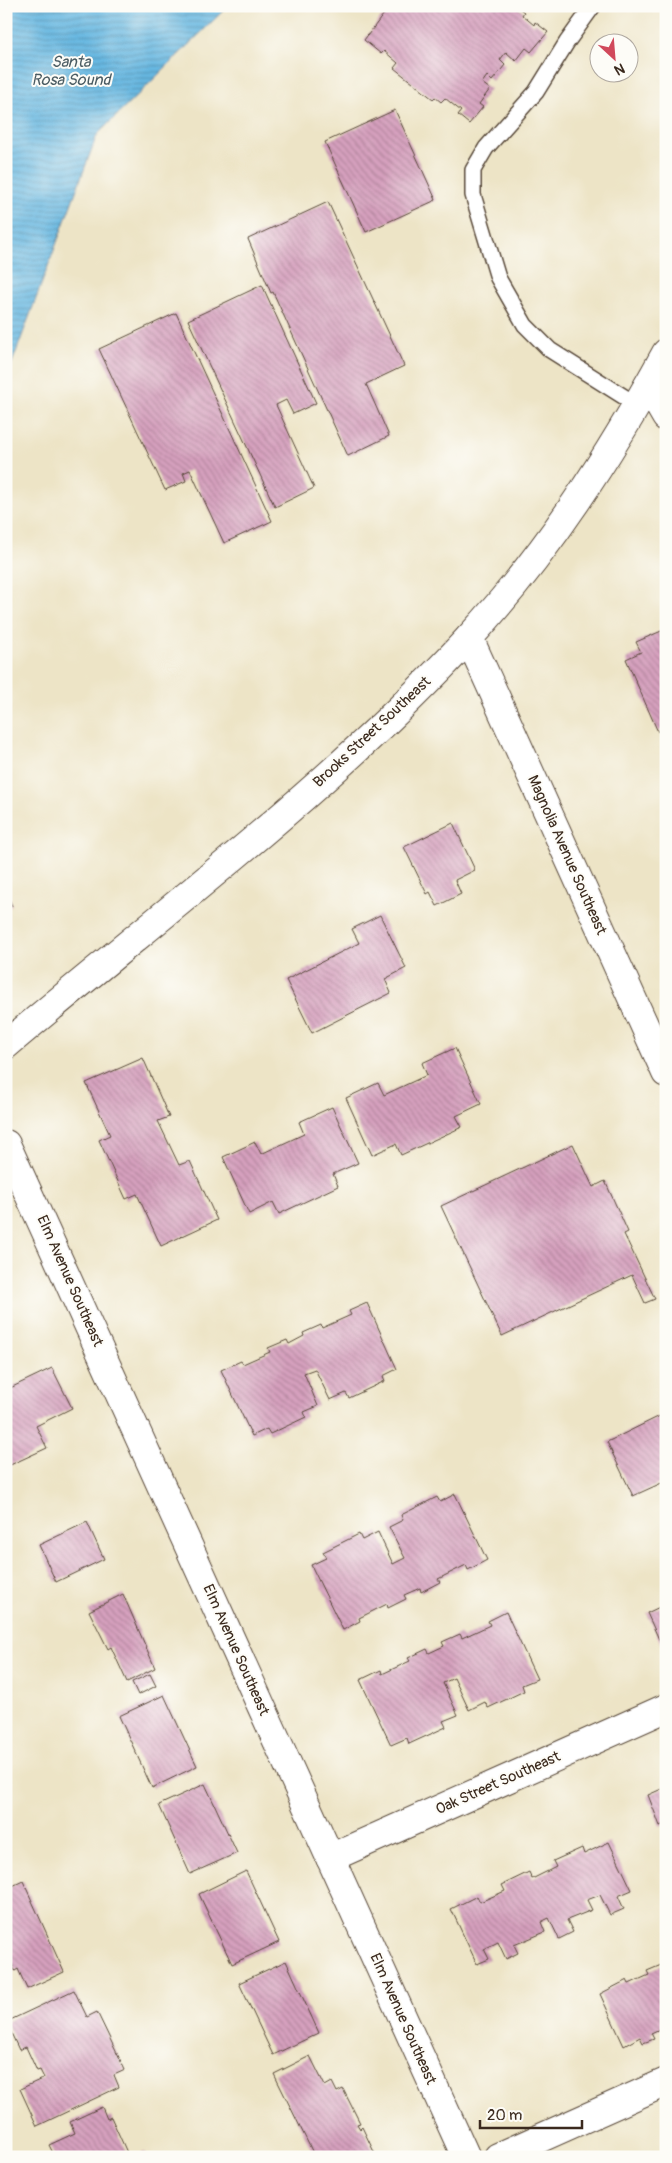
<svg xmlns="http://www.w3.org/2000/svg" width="672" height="2163" viewBox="0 0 672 2163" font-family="Pangolin,sans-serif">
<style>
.water{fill:url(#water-rules);stroke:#507080}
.building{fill:url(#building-back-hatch)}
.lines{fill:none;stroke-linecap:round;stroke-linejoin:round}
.service-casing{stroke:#564637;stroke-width:18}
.minor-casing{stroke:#564637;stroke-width:30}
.service{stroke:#fff;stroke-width:15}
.minor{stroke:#fff;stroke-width:28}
.labels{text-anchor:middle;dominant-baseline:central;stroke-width:4;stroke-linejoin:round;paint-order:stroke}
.street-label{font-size:15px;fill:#3b2a1e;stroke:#fdfcf7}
.water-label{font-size:16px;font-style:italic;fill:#4a5b62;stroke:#fdfcf7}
</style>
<defs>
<pattern id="water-rules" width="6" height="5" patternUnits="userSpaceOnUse" patternTransform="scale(1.25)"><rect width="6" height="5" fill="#66b7e1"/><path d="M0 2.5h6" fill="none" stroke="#5595b6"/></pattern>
<pattern id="building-back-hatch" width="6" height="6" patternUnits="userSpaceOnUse" patternTransform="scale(1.25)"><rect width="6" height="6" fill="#d6a0be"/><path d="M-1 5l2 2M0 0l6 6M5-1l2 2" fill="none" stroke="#af839a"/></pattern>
</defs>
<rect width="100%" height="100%" fill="#fdfcf7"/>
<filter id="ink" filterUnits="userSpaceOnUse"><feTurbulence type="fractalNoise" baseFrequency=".02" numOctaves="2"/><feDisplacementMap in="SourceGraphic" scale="10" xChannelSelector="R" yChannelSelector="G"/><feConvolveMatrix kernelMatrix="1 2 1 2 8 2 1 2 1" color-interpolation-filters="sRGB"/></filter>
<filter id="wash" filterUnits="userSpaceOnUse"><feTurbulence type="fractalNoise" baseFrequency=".0096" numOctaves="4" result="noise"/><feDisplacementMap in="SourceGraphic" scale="20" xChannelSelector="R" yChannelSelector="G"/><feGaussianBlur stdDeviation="1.12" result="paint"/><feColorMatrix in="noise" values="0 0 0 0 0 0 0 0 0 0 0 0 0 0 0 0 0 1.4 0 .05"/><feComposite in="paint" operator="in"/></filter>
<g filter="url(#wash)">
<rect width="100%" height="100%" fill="#ede4c6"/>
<polygon class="water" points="6,6 228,6 97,135 6,379"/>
<g id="blocks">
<g class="building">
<polygon points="390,6 516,6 524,12 522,15 534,25 535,22 548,32 531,52 526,48 516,61 506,52 500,60 505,65 492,81 487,76 482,83 490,89 479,104 483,107 469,124 458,115 461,111 451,103 445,98 441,102 435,97 433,99 394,68 398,63 384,51 381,54 364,40"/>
<polygon points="395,110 436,200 366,232 325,142"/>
<polygon points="328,202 404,366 366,384 389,436 348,456 273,292 271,293 248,239"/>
<polygon points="262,285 316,403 293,414 286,400 276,405 314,488 275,507 188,320"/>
<polygon points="176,313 272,521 224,543 190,470 183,473 186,481 165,490 99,349"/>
<polygon points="666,629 666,738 662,730 658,732 626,659 641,652 636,642"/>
<polygon points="453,823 475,870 455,880 461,894 437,906 430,892 427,894 404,847"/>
<polygon points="6,891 12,906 6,908"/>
<polygon points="380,915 406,968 385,979 391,993 312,1033 286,980 359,943 352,929"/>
<polygon points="455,1048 481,1104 456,1116 462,1127 401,1155 396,1144 372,1155 346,1098 378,1083 384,1095 427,1075 422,1063"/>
<polygon points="143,1058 169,1117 158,1121 179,1165 190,1161 217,1220 161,1246 137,1194 126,1199 99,1140 110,1135 86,1083"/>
<polygon points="332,1107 358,1163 333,1174 338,1186 279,1214 273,1202 249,1214 223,1157 255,1142 261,1154 304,1134 299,1122"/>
<polygon points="573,1144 593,1187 605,1181 628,1232 624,1234 655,1299 645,1303 632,1275 502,1336 441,1206"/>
<polygon points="367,1303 397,1369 383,1376 385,1381 349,1398 346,1393 330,1400 315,1369 304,1373 318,1406 304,1412 306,1417 270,1434 267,1429 252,1436 221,1370 241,1361 243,1364 270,1352 268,1348 287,1340 289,1344 304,1336 303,1333 321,1325 322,1328 351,1315 349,1311"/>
<polygon points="52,1368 72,1408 36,1426 47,1448 8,1466 6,1390"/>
<polygon points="666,1413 666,1481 633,1496 607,1442"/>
<polygon points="455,1494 487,1560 468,1570 466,1565 438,1579 440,1582 421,1592 420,1588 404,1595 406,1599 388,1608 387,1604 359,1618 360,1621 343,1630 311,1565 326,1558 323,1552 359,1534 362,1540 378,1532 393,1564 405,1558 389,1527 403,1520 401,1515 437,1497 440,1502"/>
<polygon points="87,1522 104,1559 56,1582 39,1545"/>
<polygon points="123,1594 155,1668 127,1682 111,1647 108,1649 89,1611"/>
<polygon points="666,1604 666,1644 662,1646 647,1613"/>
<polygon points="506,1612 537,1679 522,1685 524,1691 488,1708 485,1702 469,1710 454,1678 443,1683 458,1715 443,1721 446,1727 409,1744 407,1738 391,1745 360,1680 381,1670 382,1674 410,1661 408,1658 427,1649 429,1653 444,1646 442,1642 460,1634 462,1638 490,1625 488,1621"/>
<polygon points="150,1674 156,1686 138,1695 132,1682"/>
<polygon points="164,1695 197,1766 152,1788 119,1716"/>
<polygon points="205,1784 237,1853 190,1874 159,1805"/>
<polygon points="666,1787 666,1823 660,1826 648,1795"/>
<polygon points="609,1842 632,1890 618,1896 624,1909 610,1915 600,1895 587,1900 592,1910 567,1920 573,1932 559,1939 549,1918 541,1922 545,1932 514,1945 518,1953 506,1959 498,1942 484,1949 489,1959 477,1964 451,1909 477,1896 480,1902 505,1891 502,1885 529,1872 532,1879 556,1867 553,1861 582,1848 584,1854"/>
<polygon points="246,1871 279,1942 232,1964 199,1894"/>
<polygon points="23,1881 64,1972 27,1989 18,1969 15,1971 6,1952 6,1889"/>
<polygon points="286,1961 319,2033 273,2055 239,1983"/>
<polygon points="666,1963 666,2026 651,2033 654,2039 643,2043 640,2037 624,2046 600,1994 627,1980 629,1984 649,1975 647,1971"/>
<polygon points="74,1990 87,2017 97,2012 125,2070 114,2075 119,2087 37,2126 20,2089 44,2078 40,2070 37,2071 26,2047 19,2050 6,2022"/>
<polygon points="310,2056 325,2086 332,2082 337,2092 343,2089 360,2123 357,2124 360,2129 362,2127 376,2156 315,2157 274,2074"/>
<polygon points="102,2107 107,2119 111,2117 129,2157 55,2157 49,2145 75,2133 70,2122"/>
<polygon points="145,2152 147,2157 135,2157"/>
</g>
</g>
</g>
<g filter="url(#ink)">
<use href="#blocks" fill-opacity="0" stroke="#564637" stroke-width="1"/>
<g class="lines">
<g class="service-casing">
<polyline id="service" points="593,6 567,42 536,92 486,148 473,170 473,195 498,278 525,325 550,350 637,405"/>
</g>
<g class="minor-casing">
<g id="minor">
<polyline points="648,386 666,417"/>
<polyline points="469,638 666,1073"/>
<path d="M 6,1045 C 162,913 328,790 468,639 C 547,554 610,455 666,353"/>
<polyline points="6,1144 466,2157"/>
<polyline points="330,1858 666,1708"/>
<polyline points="498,2157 666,2082"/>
</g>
</g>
<use href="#service" class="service"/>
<use href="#minor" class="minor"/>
</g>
</g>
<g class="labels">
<g class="street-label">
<text transform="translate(372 732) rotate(-43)">Brooks Street Southeast</text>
<text transform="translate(567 855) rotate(66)">Magnolia Avenue Southeast</text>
<text transform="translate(70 1281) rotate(66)">Elm Avenue Southeast</text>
<text transform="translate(236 1650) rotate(66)">Elm Avenue Southeast</text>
<text transform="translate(498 1783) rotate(-24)">Oak Street Southeast</text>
<text transform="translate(403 2019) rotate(66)">Elm Avenue Southeast</text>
</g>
<g class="water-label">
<text x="71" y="62">Santa<tspan x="71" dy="18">Rosa Sound</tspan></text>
</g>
</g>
<rect width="672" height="2163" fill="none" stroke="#fdfcf7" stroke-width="25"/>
<g transform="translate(614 58) rotate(154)"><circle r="24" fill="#fdfcf7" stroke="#afa8a0"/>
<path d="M0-4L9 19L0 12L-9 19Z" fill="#d1495b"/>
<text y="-8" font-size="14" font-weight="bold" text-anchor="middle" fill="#3b2a1e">N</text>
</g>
<path d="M480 2120v8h102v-8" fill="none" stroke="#3b2a1e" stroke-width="2.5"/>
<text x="487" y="2120" font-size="15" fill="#3b2a1e" stroke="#fdfcf7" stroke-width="4" paint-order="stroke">20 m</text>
</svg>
